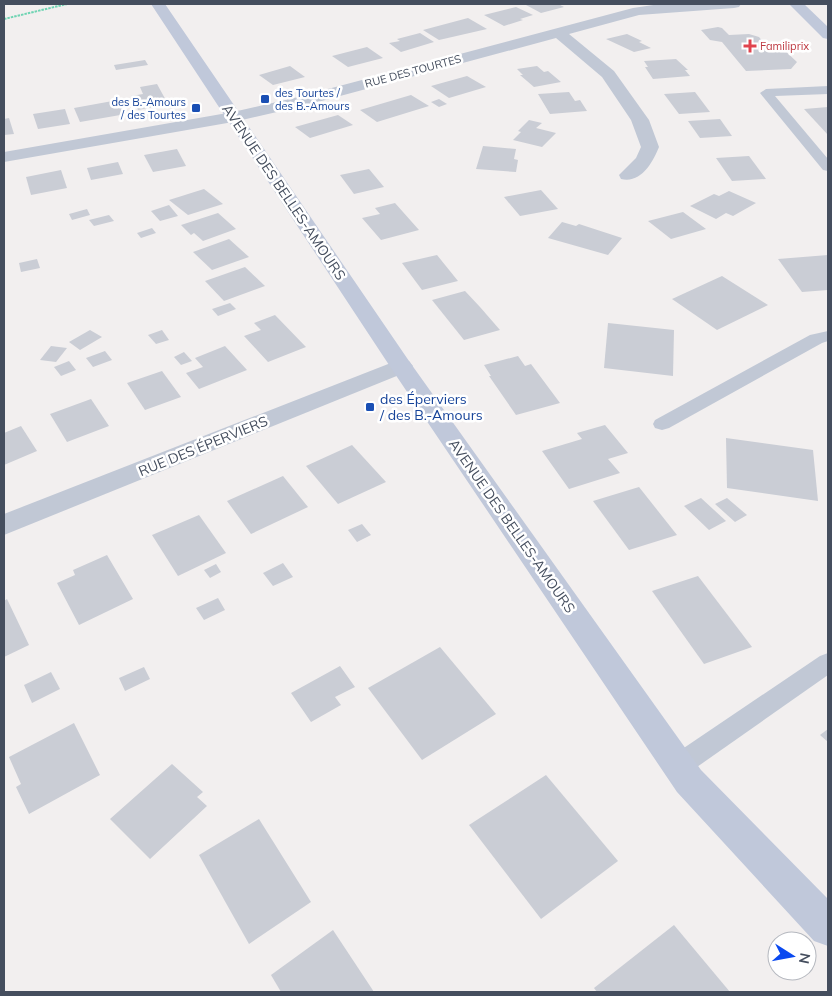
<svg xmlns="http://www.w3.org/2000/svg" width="832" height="996" viewBox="0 0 832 996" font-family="Mulish,sans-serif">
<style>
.building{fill:#cacdd5}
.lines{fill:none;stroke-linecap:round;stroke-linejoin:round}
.path{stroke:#6fd4b3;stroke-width:2;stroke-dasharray:2.5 1;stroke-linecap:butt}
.lane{fill:#c1c8d5;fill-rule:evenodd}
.street{fill:#c1c8d5;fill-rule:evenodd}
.secondary{fill:#c0c8da;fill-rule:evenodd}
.health-dot{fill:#e0444e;stroke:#fff;stroke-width:2}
.transit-dot{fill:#1a4fb4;stroke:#fff;stroke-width:2}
.labels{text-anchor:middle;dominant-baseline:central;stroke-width:5;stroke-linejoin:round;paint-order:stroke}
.far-health-label{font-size:11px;fill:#be3a42;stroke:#fff;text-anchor:start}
.far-street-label{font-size:11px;fill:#454e5e;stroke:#fff}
.far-transit-label{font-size:11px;fill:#164399;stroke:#fff;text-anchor:start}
.street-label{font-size:14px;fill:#454e5e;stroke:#fff}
.transit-label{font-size:14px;fill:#164399;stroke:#fff;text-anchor:start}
</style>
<rect width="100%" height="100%" fill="#f2efef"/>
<g class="building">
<polygon points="531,4 558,4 564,7 541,13 526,5"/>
<polygon points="516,7 533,15 520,19 523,20 504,26 484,15"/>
<polygon points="468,18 487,29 439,40 423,30"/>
<polygon points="718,27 722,28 729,35 749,34 759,37 764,43 782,48 797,62 791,69 746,71 722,42 710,40 701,30"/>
<polygon points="420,33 434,42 401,52 389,43 400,41 397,39"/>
<polygon points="627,34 642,41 639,42 651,48 634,52 606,39"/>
<polygon points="367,47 383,58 348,67 332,56"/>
<polygon points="676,59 688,70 685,70 690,76 653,79 645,67 648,67 644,61"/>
<polygon points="145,60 148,65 116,70 114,65"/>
<polygon points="290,66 305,77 273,85 259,75"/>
<polygon points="537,66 544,72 548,71 561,82 534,87 520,75 523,75 517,69"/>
<polygon points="467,76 486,87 449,98 431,86"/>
<polygon points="157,84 168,104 138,110 131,96 143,94 140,87"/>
<polygon points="569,92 575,101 580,100 587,111 550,114 538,94"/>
<polygon points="695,92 710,112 679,114 664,94"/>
<polygon points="411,95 429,106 377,122 360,110"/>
<polygon points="439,99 447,104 439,107 431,102"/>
<polygon points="118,100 126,114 80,122 74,108"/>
<polygon points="828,107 828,135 804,109"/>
<polygon points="65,109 70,124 38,129 33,114"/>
<polygon points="338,115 353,125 310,138 295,127"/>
<polygon points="9,118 14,134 4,135 4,119"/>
<polygon points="720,119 732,136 700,138 688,121"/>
<polygon points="529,120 542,123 536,128 556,133 542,147 513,140 521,132 518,131"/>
<polygon points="483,146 516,149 514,159 518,160 516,172 476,169"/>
<polygon points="177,149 186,166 153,172 144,155"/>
<polygon points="749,156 766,179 732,181 716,158"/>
<polygon points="118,162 123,174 91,180 87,168"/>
<polygon points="369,169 384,187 354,194 340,175"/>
<polygon points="61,170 67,188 31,195 26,177"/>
<polygon points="204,189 223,204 188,215 169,200"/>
<polygon points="541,190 558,209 520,216 504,197"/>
<polygon points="729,191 756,203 733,216 726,213 716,219 690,206 714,194 719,196"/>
<polygon points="395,203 419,230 381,240 362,218 380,214 375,208"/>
<polygon points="169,205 178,216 160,221 151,211"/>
<polygon points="87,209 90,215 72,220 69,214"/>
<polygon points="683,212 706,229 671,239 648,221"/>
<polygon points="218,213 236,229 203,241 194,233 191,235 181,225"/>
<polygon points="109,215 114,221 94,226 89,220"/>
<polygon points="562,222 576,226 579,224 622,238 608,255 548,238"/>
<polygon points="152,228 156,233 141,238 137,233"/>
<polygon points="229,239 249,257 212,270 193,252"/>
<polygon points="437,255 458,281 422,290 402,263"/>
<polygon points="828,255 828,290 802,292 778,259"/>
<polygon points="37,259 40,268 21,272 19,263"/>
<polygon points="245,267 265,286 224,301 205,281"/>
<polygon points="722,276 768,305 717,330 672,299"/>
<polygon points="465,291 480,307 500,330 464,340 432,300"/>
<polygon points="230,303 236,309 218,316 212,309"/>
<polygon points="275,315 306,347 268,362 244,336 261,330 254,323"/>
<polygon points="608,323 674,330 673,376 604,368"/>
<polygon points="90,330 102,337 80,350 69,342"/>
<polygon points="162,330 169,340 156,344 148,335"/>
<polygon points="51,346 67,348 56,362 40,360"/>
<polygon points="225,346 247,370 199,389 186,373 203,367 195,358"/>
<polygon points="105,351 112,360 93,367 86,358"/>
<polygon points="184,352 192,361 181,365 174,357"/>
<polygon points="518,356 525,366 531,364 560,403 516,415 489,376 491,376 484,365"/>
<polygon points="69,361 76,370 61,376 54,367"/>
<polygon points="162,371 181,397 145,410 127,383"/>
<polygon points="91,399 109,426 67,442 50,414"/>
<polygon points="605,425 628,453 608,459 620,473 569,489 542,451 582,439 577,433"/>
<polygon points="21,426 37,451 4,465 4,433"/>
<polygon points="726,438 813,450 818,501 727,488"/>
<polygon points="352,445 386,482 338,504 306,466"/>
<polygon points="283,476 308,507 251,534 227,501"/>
<polygon points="639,487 677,535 629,550 593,501"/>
<polygon points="701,498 726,521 709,530 684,506"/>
<polygon points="727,498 747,515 735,522 715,504"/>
<polygon points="199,515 226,553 178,576 152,535"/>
<polygon points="362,524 371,535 357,542 348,530"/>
<polygon points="107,555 133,599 79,625 57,583 75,575 73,570"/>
<polygon points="283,563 293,577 273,586 263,573"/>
<polygon points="216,564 221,572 210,578 204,570"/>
<polygon points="698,576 752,647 704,664 652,591"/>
<polygon points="218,598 225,610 204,620 196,608"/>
<polygon points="7,599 29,645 4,657 4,601"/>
<polygon points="440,647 496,714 422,760 368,688"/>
<polygon points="340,666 355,687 335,697 341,705 311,722 291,693"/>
<polygon points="144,667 150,679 125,691 119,678"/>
<polygon points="51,672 60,689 32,703 24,685"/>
<polygon points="74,723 100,775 29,814 16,787 21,784 9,757"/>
<polygon points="828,729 828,742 820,735"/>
<polygon points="172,764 203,792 197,797 207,806 150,859 110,819"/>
<polygon points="546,775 618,861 541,919 469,825"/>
<polygon points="259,819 311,902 249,944 199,855"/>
<polygon points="674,925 730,992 597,992 594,988"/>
<polygon points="333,930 374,992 281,992 271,975"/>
</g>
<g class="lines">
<polyline class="path" points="4,19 67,4"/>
<g class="lane">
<polygon points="828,86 828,94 775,96 828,159 828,171 823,170 760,93 766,89"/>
<polygon points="828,331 828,341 822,343 669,428 662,430 655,428 653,424 655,420 810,335"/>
<polygon points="828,653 828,675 687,774 678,777 669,774 665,766 669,758 820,656"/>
</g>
<g class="street">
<path d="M 660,4 L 741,4 L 739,7 L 734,8 L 639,15 L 569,34 L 614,71 L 649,120 L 659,147 C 653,162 641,184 621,179 L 619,175 L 636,158 L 641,147 L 631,120 L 602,77 L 556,38 L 303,106 L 233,122 L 4,162 L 4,152 L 233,112 L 294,98 L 633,8 Z"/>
<polygon points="401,359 409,361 413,366 409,371 4,535 4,514"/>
</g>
<g class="secondary">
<polygon points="151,4 165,4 409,361 701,770 828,899 828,946 814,941 677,792 393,371"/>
<polygon points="789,4 804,4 828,27 828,39 823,38"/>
</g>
</g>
<path class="health-dot" d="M747.5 38.5h5v5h5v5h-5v5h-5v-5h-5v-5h5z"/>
<g class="transit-dot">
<rect x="260" y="94" width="10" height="10" rx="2.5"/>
<rect x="191" y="103" width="10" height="10" rx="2.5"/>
<rect x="365" y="402" width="10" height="10" rx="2.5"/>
</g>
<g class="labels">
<g class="far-health-label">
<text x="760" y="46">Familiprix</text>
</g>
<g class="far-street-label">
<text transform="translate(413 71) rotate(-15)">RUE DES TOURTES</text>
</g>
<g class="far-transit-label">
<text x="275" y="93">des Tourtes /<tspan x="275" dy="13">des B.-Amours</tspan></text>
<text x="186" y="102" text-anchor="end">des B.-Amours<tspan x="186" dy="13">/ des Tourtes</tspan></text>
</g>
<g class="street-label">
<text transform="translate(284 192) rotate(56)">AVENUE DES BELLES-AMOURS</text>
<text transform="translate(203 446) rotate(-22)">RUE DES ÉPERVIERS</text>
<text transform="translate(512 526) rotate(55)">AVENUE DES BELLES-AMOURS</text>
</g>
<g class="transit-label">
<text x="380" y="399">des Éperviers<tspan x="380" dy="16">/ des B.-Amours</tspan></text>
</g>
</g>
<rect width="832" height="996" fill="none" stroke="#454e5e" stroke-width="10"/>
<g transform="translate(792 956) rotate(101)"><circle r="24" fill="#ffffff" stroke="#b5b8bf"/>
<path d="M0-4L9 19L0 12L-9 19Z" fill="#0a49f0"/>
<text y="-8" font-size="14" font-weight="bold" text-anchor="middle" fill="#454e5e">N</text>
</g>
</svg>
